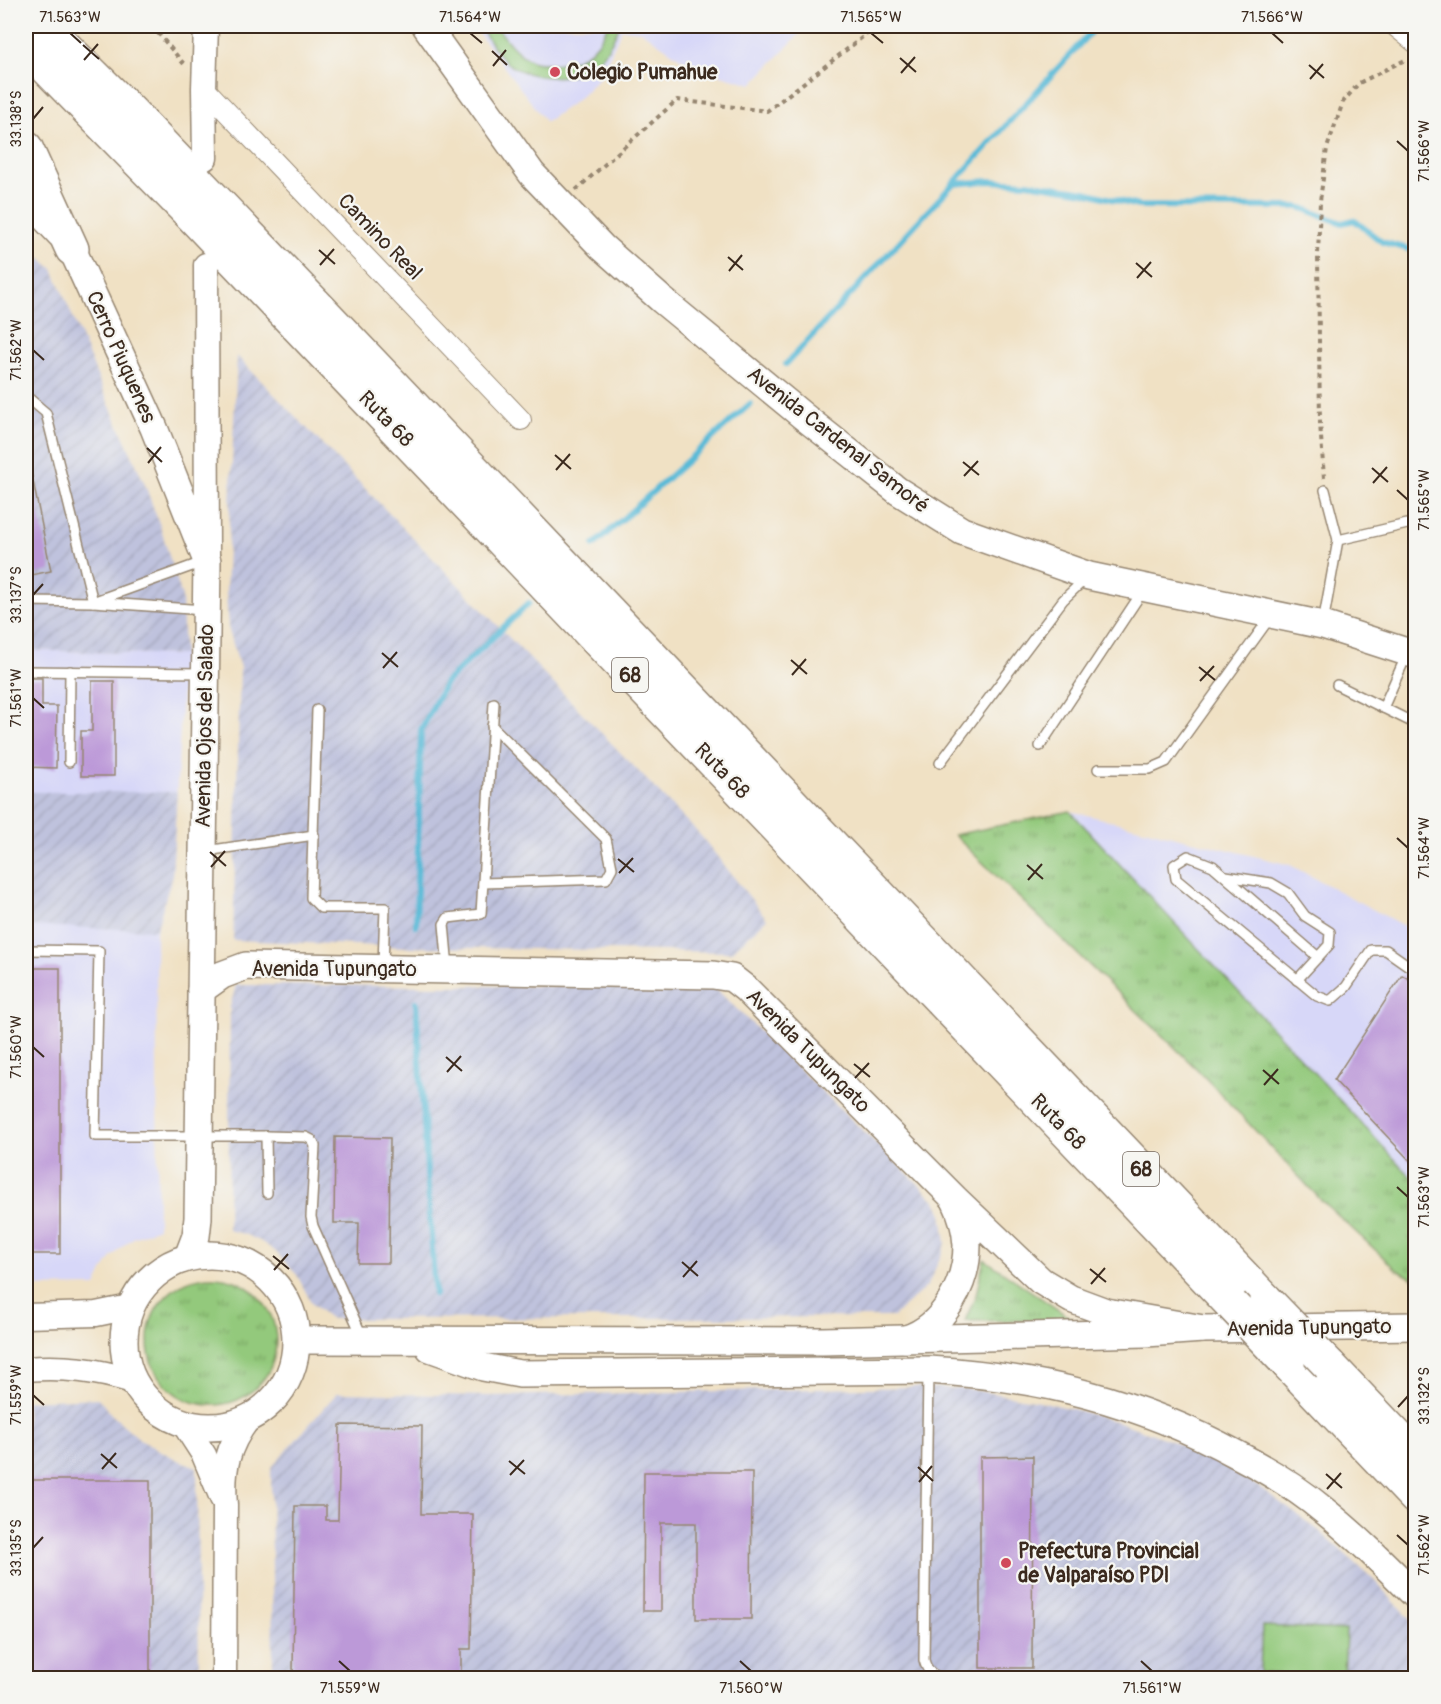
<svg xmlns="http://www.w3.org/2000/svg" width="1441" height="1704" viewBox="0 0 1441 1704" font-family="Pangolin,sans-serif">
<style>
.built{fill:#d7d7f8}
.industrial{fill:url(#industrial-furrows)}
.grass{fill:url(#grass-tufts);stroke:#677a4c;stroke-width:1.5}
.pitch{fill:#93c97b;stroke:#677a4c;stroke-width:1.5}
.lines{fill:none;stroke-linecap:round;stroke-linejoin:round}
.stream{stroke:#59bad7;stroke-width:6}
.building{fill:#bc99d8}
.service-casing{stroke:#968671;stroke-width:12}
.minor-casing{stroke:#968671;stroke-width:22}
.tertiary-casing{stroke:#968671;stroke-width:27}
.secondary-casing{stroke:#968671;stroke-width:30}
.motorway-casing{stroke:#968671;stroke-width:36}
.path{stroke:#968671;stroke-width:4;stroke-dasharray:4.5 4.5;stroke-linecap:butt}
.service{stroke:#fff;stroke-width:9}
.minor{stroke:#fff;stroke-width:20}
.tertiary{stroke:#fff;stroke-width:24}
.secondary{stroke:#fff;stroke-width:27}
.motorway{stroke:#fff;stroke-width:33}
.motorway-bridge-casing{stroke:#968671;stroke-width:36;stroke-linecap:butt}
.motorway-bridge{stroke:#fff;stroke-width:33}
.ticks{fill:none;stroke:#3b2a1e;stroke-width:2}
.poi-dot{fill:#d1495b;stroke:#f6f6f2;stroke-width:2}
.labels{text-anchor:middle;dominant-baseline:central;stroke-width:4.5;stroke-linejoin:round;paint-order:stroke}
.shield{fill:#f6f6f2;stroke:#73675e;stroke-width:1.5}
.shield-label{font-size:20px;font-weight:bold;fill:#3b2a1e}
.poi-label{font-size:21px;font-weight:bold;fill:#3b2a1e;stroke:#f6f6f2;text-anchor:start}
.street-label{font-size:21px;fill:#3b2a1e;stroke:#f6f6f2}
.neatline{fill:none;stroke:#3b2a1e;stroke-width:2}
.ticks-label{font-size:15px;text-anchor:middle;fill:#3b2a1e}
</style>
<defs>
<pattern id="industrial-furrows" width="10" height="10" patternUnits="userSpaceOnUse" patternTransform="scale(1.5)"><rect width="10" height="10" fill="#bfc2dd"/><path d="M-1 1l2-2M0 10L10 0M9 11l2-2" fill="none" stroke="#a5a7bd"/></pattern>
<pattern id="grass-tufts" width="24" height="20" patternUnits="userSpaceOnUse" patternTransform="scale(1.5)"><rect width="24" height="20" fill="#93c97b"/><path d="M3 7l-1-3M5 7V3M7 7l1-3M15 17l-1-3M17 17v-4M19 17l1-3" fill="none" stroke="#79a364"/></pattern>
</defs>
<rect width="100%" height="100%" fill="#f6f6f2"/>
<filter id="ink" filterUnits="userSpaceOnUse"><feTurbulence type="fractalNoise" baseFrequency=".0167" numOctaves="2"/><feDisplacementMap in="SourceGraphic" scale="12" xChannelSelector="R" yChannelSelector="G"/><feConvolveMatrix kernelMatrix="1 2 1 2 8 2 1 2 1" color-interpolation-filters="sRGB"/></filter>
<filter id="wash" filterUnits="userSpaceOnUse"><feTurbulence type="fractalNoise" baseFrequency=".008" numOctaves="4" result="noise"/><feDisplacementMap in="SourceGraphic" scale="24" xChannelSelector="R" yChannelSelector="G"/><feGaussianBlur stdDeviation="1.35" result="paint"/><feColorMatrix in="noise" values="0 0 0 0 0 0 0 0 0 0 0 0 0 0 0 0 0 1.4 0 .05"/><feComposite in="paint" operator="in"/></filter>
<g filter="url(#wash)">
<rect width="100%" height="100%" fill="#f0e1c4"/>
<g class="built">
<polygon points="473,26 807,26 752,84 693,67 641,31 622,29 600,77 577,100 546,122"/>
<polygon points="26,650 184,655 172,876 156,930 158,1228 133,1238 122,1247 112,1257 104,1269 96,1286 26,1287"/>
<polygon points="1070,811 1290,865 1415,932 1415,1181"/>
</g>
<g class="industrial">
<polygon points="26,245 53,269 108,402 144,482 159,523 182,597 184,655 26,650"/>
<polygon points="237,356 701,836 767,919 731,952 406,947 233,940 240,668 228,627 226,591"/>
<polygon points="26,792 177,792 172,876 156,930 26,926"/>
<polygon points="236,985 714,987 935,1200 942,1212 946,1244 928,1285 893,1317 331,1319 312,1304 297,1275 275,1251 260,1241 244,1234 228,1230 230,1007"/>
<polygon points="914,1387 968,1389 1040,1401 1076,1410 1119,1422 1161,1437 1203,1454 1233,1471 1262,1489 1318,1530 1370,1576 1415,1624 1415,1678 273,1678 271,1468 337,1393 489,1396"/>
<polygon points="98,1398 111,1414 142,1441 178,1460 197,1467 199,1678 26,1678 26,1401"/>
</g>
<g class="grass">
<polygon points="1070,811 1415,1181 1415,1280 1397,1270 1321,1200 1198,1070 954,835"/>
<polygon points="984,1259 1073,1320 965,1321 976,1295"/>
<circle cx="212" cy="1341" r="64"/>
</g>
<g class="pitch">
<path d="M 479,26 L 496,26 C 506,39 516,54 532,61 C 536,63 541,63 546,63 C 574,67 598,52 607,26 L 619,26 C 615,36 611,46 604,54 C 582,83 534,83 507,63 C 497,55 487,36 479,26 Z"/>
<polygon points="1262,1626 1346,1630 1344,1677 1260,1673"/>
</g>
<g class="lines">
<g class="stream">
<polyline points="953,184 989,181 1027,183 1085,192 1138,206 1299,207 1342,223 1354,220 1382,242 1416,251"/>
<polyline points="786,364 953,184 1096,26"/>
<polyline points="594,545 750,404"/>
<polyline points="416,926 421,730 446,682 529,603"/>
<polyline points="416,1002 435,1294"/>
</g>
</g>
<g id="blocks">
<g class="building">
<polygon points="26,446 51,571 26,576"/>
<polygon points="26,678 42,678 42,706 57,706 56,768 26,767"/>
<polygon points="92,681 114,681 114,776 81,776 81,731 92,731"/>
<rect x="26" y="968" width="34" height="286"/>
<polygon points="1402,975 1416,983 1416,1083 1413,1087 1416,1090 1416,1167 1334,1080"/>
<polygon points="335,1137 390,1138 389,1263 358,1263 359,1223 334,1223"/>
<polygon points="340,1425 422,1426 421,1514 473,1514 471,1649 461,1649 461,1675 293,1673 295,1506 326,1506 326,1520 338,1520"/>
<polygon points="1033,1456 1032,1668 980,1668 980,1457"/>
<polygon points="644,1472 752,1472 751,1619 696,1619 696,1523 661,1523 661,1611 643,1611"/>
<rect x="26" y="1480" width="124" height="198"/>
</g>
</g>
</g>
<g filter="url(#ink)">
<use href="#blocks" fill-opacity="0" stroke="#968671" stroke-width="1.5"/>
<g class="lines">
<g class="service-casing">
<g id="service">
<polyline points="26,396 46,413 93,602"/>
<polyline points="1338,540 1416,522"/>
<polyline points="98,600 203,562"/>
<polyline points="26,601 93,602 204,610"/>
<polyline points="1323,623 1338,540 1325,490"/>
<polyline points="26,671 203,673"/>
<polyline points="1337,685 1416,724"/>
<polyline points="1383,708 1407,654"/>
<polyline points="317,710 311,898 321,908 385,908 383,965"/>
<polyline points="1040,746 1142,592"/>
<polyline points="69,762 70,671"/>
<polyline points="940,763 1063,600 1085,579"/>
<polyline points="1098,769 1150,769 1166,762 1269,619"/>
<polyline points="206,851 314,835"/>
<polyline points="1226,876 1271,883 1288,893 1305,916 1330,932 1329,945 1297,980"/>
<polyline points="483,883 606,879 612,868 606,839 492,726"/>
<polyline points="26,950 99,951 95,1136 266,1136 306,1137 312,1140 315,1146 311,1217 313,1226 362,1336"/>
<polyline points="1318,957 1213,866 1188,856 1174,865 1176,879 1317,996 1330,1001 1346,987 1371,950 1386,950 1416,971"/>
<polyline points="448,968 444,924 448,918 481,914 494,703"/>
<polyline points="266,1136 267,1193"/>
<path d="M 928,1372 L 924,1660 C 927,1671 932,1676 944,1678"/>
</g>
</g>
<g class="minor-casing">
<g id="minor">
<polyline points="1395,26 1416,43"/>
<polyline points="204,88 521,420"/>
</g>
</g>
<g class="tertiary-casing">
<g id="tertiary">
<polyline points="205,158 204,88 206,26"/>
<polyline points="26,200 59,235"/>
<polyline points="206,265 207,557"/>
<polyline points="26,1316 96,1314 130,1307"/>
<path d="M 26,1369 C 64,1366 96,1370 133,1381"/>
<polyline points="184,1424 204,1455 222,1498"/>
<path d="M 224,1678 L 225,1505 C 222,1470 227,1447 248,1419"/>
</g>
</g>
<g class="secondary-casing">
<g id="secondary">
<polyline points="426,26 532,174 602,247 662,300 803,416 898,491 962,531 1089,576 1323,625 1416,655"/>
<polyline points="72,249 154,428 207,561 198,1218 196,1236 188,1257"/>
<polyline points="201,990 222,975 246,966 713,975 732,978 746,989 955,1199 1041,1281 1071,1299 1106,1312 1203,1329"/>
<circle cx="210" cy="1341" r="86"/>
<path d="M 906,1339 C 944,1327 967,1283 967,1245 C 966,1229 962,1214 955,1200"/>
<polyline points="297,1340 822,1341 1146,1333 1203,1329 1416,1326"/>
<path d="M 430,1348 L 483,1367 L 520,1374 L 928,1370 C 1041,1377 1137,1400 1238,1455 C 1267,1470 1297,1488 1322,1509 C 1355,1535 1386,1566 1416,1596"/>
</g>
</g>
<g class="motorway-casing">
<g id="motorway">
<polyline points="44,26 127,108 344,334 1266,1300"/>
<polyline points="26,47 192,216 1232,1305"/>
<polyline points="26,148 72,249"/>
<polyline points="1288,1364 1416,1498"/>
<polyline points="1329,1365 1416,1456"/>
</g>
</g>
<g class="path">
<polyline points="152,26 184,64"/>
<polyline points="576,190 677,100 767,111 877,26"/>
<polyline points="1324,478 1320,423 1318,255 1320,201 1327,148 1343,102 1359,83 1407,59"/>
</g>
<use href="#service" class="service"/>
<use href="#minor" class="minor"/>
<use href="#tertiary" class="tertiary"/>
<use href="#secondary" class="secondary"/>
<use href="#motorway" class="motorway"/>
<g class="motorway-bridge-casing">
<g id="motorway-bridge">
<polyline points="1266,1300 1329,1365"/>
<polyline points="1232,1305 1288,1364"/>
</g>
</g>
<use href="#motorway-bridge" class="motorway-bridge"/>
</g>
</g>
<path class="ticks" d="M 70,33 L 81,43M 470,33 L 482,43M 871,33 L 883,43M 1272,33 L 1283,43M 83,45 L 99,59M 492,51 L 507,65M 900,58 L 916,72M 84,60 L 98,44M 1309,65 L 1324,78M 493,66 L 506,50M 901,73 L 915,57M 1310,79 L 1323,64M 33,119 L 43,107M 1397,141 L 1408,151M 319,250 L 335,264M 728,257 L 743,270M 1136,263 L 1152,277M 320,265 L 334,249M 729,271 L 742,255M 1137,278 L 1151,262M 33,350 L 44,360M 147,448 L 162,462M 555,455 L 571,469M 963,462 L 979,475M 148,463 L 161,447M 1372,468 L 1388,482M 556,470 L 570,454M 964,476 L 978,461M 1373,483 L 1387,467M 1397,490 L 1408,500M 33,595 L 43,584M 382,653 L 398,667M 791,660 L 807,674M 1199,667 L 1215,680M 383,668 L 397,652M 792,675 L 806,659M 1200,681 L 1214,666M 33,698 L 44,708M 1397,838 L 1408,848M 210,852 L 226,866M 618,859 L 634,872M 1027,865 L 1043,879M 211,867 L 225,851M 619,873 L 633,858M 1028,880 L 1042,864M 33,1047 L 44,1057M 446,1057 L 462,1071M 854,1064 L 870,1077M 1263,1070 L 1279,1084M 447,1072 L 461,1056M 855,1078 L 869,1063M 1264,1085 L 1278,1069M 1397,1187 L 1408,1197M 273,1256 L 289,1269M 682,1262 L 698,1276M 1090,1269 L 1106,1282M 274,1270 L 288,1254M 683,1277 L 697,1261M 1091,1284 L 1105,1268M 33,1395 L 44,1405M 1398,1407 L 1408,1396M 101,1454 L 117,1468M 509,1461 L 525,1474M 918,1467 L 933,1481M 102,1469 L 116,1453M 1326,1474 L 1342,1488M 510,1475 L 524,1460M 919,1482 L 932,1466M 1327,1489 L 1341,1473M 1397,1535 L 1408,1545M 33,1548 L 43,1537M 339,1661 L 350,1671M 740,1661 L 751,1671M 1141,1661 L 1152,1671"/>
<g class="poi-dot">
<circle cx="555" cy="72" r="6"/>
<circle cx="1006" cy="1563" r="6"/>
</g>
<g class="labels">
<g class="shield">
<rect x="612" y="658" width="36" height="34" rx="4.5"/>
<rect x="1123" y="1152" width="36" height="34" rx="4.5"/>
</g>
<g class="shield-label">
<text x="630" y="675">68</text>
<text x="1141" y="1169">68</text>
</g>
<g class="poi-label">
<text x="567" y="72">Colegio Pumahue</text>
<text x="1018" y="1551">Prefectura Provincial<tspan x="1018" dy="24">de Valparaíso PDI</tspan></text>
</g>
<g class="street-label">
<text transform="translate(380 237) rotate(46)">Camino Real</text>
<text transform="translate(121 357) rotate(66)">Cerro Piuquenes</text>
<text transform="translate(386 419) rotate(46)">Ruta 68</text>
<text transform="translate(838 440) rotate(38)">Avenida Cardenal Samoré</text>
<text transform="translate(205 726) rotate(-89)">Avenida Ojos del Salado</text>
<text transform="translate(722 771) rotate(46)">Ruta 68</text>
<text x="334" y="969">Avenida Tupungato</text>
<text transform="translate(808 1051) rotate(45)">Avenida Tupungato</text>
<text transform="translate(1058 1122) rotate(46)">Ruta 68</text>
<text transform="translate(1309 1328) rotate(-1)">Avenida Tupungato</text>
</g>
</g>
<rect width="1441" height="1704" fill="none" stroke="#f6f6f2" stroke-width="66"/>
<rect x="33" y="33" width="1375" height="1638" class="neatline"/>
<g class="ticks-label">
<text x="70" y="22">71.563°W</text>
<text x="470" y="22">71.564°W</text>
<text x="871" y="22">71.565°W</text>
<text x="1272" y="22">71.566°W</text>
<text transform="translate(16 119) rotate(-90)" y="5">33.138°S</text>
<text transform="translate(1424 151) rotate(-90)" y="5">71.566°W</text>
<text transform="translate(16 350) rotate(-90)" y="5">71.562°W</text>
<text transform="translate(1424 500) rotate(-90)" y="5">71.565°W</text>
<text transform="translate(16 595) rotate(-90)" y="5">33.137°S</text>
<text transform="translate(16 698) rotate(-90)" y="5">71.561°W</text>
<text transform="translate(1424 848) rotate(-90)" y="5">71.564°W</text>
<text transform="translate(16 1047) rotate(-90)" y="5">71.560°W</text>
<text transform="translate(1424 1197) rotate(-90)" y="5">71.563°W</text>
<text transform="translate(16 1395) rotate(-90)" y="5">71.559°W</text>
<text transform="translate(1424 1396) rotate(-90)" y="5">33.132°S</text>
<text transform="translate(1424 1545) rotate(-90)" y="5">71.562°W</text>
<text transform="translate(16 1548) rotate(-90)" y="5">33.135°S</text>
<text x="350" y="1693">71.559°W</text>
<text x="751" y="1693">71.560°W</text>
<text x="1152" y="1693">71.561°W</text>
</g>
</svg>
